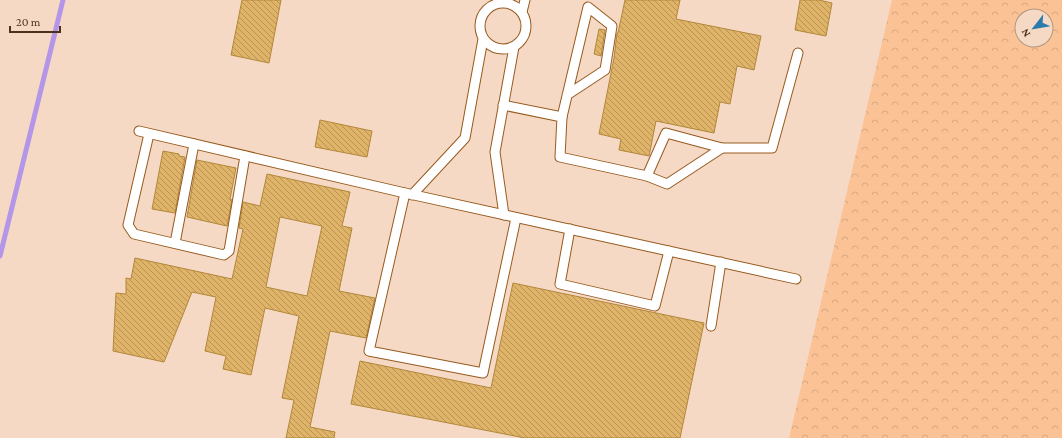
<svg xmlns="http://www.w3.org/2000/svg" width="1062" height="438" viewBox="0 0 1062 438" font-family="'Crimson Pro',serif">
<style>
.forest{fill:url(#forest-crowns);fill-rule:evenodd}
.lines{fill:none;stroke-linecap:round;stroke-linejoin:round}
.stream{stroke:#b496e8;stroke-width:5}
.building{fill:url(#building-back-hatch);stroke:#b18739;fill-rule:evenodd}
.lane-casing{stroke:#975a1f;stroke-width:11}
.lane{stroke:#fff;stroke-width:9}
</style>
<defs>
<pattern id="forest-crowns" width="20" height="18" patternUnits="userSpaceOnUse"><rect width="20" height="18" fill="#fbc395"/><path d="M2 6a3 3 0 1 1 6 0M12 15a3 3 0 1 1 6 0" fill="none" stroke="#d9a880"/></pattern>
<pattern id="building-back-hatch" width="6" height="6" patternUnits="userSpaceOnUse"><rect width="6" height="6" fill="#e0b468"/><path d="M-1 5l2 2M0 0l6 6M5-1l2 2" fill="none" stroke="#b89355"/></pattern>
</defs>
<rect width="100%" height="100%" fill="#f6d9c4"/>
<path class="forest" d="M 892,0 L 1062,0 L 1062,438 L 789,438 ZM 1022,16 L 1046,16 L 1046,40 L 1022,40 Z"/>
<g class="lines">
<polyline class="stream" points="0,256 63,0"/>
</g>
<g class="building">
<polygon points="242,0 281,0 269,63 231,55"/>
<polygon points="625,0 680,0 676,19 761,36 754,70 737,66 730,104 720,102 714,133 656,121 649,156 619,150 621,139 599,134 614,58 617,33 618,33"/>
<polygon points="800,0 819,0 832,3 826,36 795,30"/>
<polygon points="599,29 605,30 601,56 594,54"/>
<polygon points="320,120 372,131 367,157 315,147"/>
<polygon points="163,151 179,154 179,156 185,157 175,213 152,209"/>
<polygon points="197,160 236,168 230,199 232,200 227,226 187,217"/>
<path d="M 267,174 L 350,192 L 342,226 L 352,228 L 339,291 L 375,298 L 366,338 L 330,331 L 310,427 L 335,432 L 334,438 L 286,438 L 294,400 L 282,398 L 299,316 L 265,308 L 251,375 L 223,369 L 226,356 L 205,351 L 216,297 L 192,292 L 164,362 L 113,351 L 116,293 L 126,294 L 126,278 L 131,279 L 135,258 L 232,279 L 243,229 L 239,228 L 243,202 L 260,206 ZM 280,217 L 322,226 L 307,296 L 266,287 Z"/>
<polygon points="513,283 704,323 680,438 525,438 351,404 360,361 491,388"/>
</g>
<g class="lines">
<g class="lane-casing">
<g id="lane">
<circle cx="503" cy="26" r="23"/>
<polyline points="522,12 525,0"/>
<polyline points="503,105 562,117 560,157 647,176"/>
<polyline points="562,117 588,7 612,26 605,70 567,95"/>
<polyline points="139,131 405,193 796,279"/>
<polygon points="666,133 722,148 667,184 647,176"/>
<polyline points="149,134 128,225 134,234 224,255 229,251 245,156"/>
<polyline points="722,148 772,148 798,53"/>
<polyline points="405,193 369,351 483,373 516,218"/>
<polyline points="412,195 465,138 483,39"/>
<polyline points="504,215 495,152 514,47"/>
<polyline points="570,229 560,284 655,306 669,251"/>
<polyline points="175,243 194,144"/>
<polyline points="711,326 721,262"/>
</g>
</g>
<use href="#lane" class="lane"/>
</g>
<g transform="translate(1034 28) rotate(239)"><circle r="19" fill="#f6d9c4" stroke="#b29680"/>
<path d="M0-3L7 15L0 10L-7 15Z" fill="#2b7bad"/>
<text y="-6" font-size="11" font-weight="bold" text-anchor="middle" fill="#4d321b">N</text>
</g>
<path d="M10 26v6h50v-6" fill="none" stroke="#4d321b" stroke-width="2"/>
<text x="16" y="26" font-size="12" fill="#4d321b" stroke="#f6d9c4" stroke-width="3" paint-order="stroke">20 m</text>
</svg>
